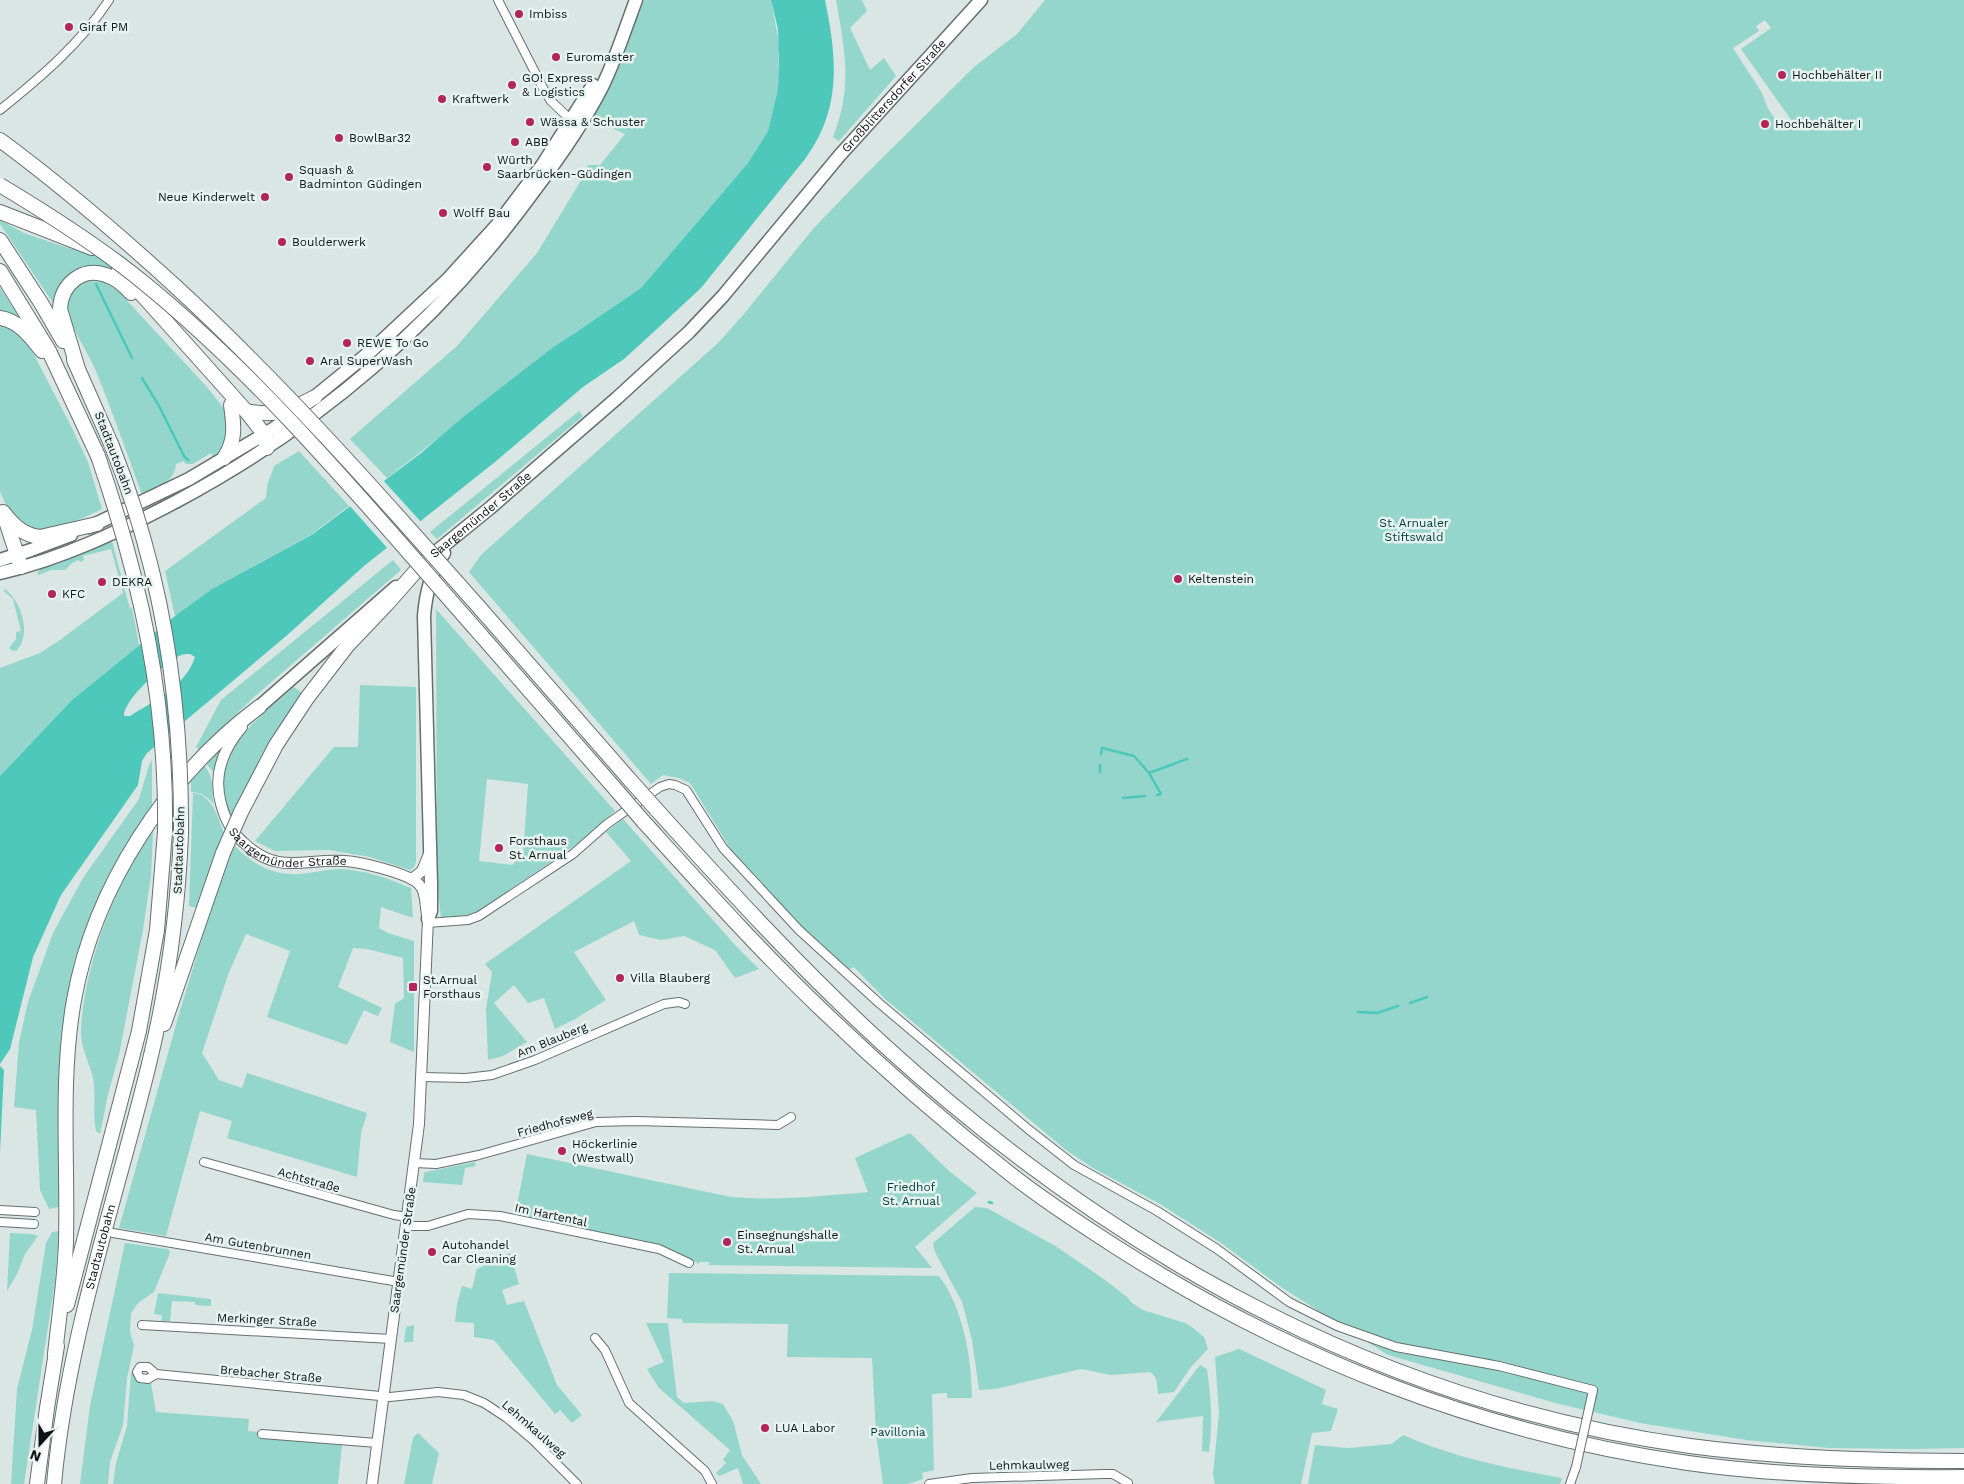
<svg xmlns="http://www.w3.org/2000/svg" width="1964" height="1484" viewBox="0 0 1964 1484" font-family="'Work Sans',sans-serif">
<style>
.green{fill:#94d6cc;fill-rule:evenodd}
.water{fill:#4dc8ba;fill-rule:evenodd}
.pier{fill:#d9e6e4}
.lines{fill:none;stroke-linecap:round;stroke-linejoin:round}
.stream{stroke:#4dc8ba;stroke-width:2.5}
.minor-casing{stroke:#65706e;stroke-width:10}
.tertiary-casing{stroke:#65706e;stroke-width:12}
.primary-casing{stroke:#65706e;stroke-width:15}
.motorway-casing{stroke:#65706e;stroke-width:16}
.minor{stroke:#fff;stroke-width:8}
.tertiary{stroke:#fff;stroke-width:10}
.primary{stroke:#fff;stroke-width:12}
.motorway{stroke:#fff;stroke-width:14}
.minor-bridge-casing{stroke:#65706e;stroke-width:10;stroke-linecap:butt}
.motorway-bridge-casing{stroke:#65706e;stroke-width:16;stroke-linecap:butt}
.minor-bridge{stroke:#fff;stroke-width:8}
.motorway-bridge{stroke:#fff;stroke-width:14}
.poi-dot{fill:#b2245a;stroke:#e6f3f1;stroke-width:2}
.labels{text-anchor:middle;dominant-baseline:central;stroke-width:5;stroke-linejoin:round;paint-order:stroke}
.poi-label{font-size:12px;fill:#0e1211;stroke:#e6f3f1;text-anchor:start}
.street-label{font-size:12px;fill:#0e1211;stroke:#e6f3f1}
.park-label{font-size:12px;fill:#003c36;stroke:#e6f3f1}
</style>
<rect width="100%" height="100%" fill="#d9e6e4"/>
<g class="green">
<polygon points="644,0 771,0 779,43 778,89 768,131 748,163 641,288 574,333 387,478 350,439 457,346 537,253 579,184 588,165 600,165 625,134 590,118 607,87"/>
<path d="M 836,0 L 862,0 L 867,11 L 850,28 L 870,70 L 884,58 L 896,76 L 839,141 L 833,137 C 853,87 845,51 836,0 Z"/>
<path d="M 1045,0 L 1964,0 L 1964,1448 L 1912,1449 L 1829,1448 L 1746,1440 L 1640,1423 L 1559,1404 L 1388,1355 L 1281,1287 L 1221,1243 L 1160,1204 L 1093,1168 L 1066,1150 L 884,998 L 854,967 L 847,970 L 798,924 L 736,858 L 690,783 L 679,778 L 663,775 L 651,784 L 469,572 L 481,555 L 719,342 L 743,315 L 813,229 L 859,181 L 974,67 L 1017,34 ZM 1765,20 L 1771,28 L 1741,49 L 1794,124 L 1784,131 L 1768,109 L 1762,93 L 1733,48 L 1759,31 L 1756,26 Z"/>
<polygon points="0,220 24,233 62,246 92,254 122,255 140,270 92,268 57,292 53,303 0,224"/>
<path d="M 88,281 L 105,282 L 119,292 L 206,386 L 226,411 L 230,433 L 220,455 L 214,459 L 211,453 L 193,464 L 186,464 L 183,461 L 176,464 C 175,482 157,488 142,495 C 127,453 112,410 95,369 C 88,352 70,327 68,310 C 67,295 75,286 88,281 Z"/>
<polygon points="0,288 3,292 21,321 0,313"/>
<path d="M 0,324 C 14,328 23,337 31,349 L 72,428 L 88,462 L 102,509 C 58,529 22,552 0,491 Z"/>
<polygon points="579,411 583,416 437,539 430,532"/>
<polygon points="299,451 349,506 312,534 212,589 175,616 165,571 266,498 267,486 274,466"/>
<polygon points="112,541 130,609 132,607 139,645 72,700 0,776 0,668 40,653 60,640 123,593 111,549 83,556 84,560 81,562 78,560 71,564 65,570 51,570 39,575 37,574 41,567 52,561 54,565 59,563"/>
<polygon points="393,560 401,570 254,697 199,750 196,747 221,700"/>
<path d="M 5,589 C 21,601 32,634 17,650 L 13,651 L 9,648 L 16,639 L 16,632 L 21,631 L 13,599 L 4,591 Z"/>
<path d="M 436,609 L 615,811 L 577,844 L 479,911 L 464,916 L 441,918 L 437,882 ZM 487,779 L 528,784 L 523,855 L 512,865 L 479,861 Z"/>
<polygon points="360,685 416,687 416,862 414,867 410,870 370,857 329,850 275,851 255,841 334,747 358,747"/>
<path d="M 294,687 L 303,694 L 262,755 L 230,821 C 227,812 224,803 223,795 C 218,745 261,716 294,687 Z"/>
<polygon points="223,746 214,773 205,762"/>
<polygon points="152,760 152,808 79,955 67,1001 61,1036 59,1207 49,1209 40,1190 36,1110 14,1107 19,1042 28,1002 53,933 83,878 139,799 149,765"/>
<path d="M 203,764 C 215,777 211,788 214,804 C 207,797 202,792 191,792 L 191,778 Z"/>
<path d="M 193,793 C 213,794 219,821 225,836 L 197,908 L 189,906 Z"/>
<polygon points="623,819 736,946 759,969 735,978 715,950 684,936 661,940 639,935 634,921 574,952 606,1000 575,1019 555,1029 544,998 528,1003 514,985 494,1003 527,1042 503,1056 488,1060 486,1009 492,972 485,964 631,861 606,832"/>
<path d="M 153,831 L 151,876 L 143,930 L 119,1055 L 108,1094 L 100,1134 L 96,1131 C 92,1113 97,1092 92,1074 C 88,1060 80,1045 81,1030 C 84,966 115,883 153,831 Z"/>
<path d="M 235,846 C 252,864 273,876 299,874 C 313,873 327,869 341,869 C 365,870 390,879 411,888 L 413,918 L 381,907 L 379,928 L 388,933 L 414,941 L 414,1052 L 390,1042 L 395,1004 L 404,998 L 403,958 L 367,949 L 353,948 L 338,987 L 382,1008 L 378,1016 L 364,1010 L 347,1045 L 267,1017 L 290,951 L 246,934 L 228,975 L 202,1053 L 219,1080 L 242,1088 L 247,1073 L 367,1113 L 361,1133 L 357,1177 L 227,1138 L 232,1121 L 200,1111 L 166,1236 L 119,1228 L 179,1014 L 220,879 Z"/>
<path d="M 910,1133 L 949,1171 L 977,1193 L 915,1247 L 932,1268 L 709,1265 L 709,1262 L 699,1262 L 699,1264 L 661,1246 L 515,1215 L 527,1154 L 731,1197 C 777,1201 822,1196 868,1192 L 855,1158 Z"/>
<polygon points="475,1162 476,1166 465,1168 462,1185 423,1182 424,1173 426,1172"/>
<path d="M 975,1207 L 987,1208 L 1057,1247 L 1105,1280 L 1127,1297 L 1132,1303 L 1143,1310 L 1185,1323 L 1192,1327 L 1204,1337 L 1208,1349 L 1191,1367 L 1174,1392 L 1158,1394 C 1157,1384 1158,1377 1150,1372 L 1111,1375 L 1081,1369 L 995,1389 L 979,1390 L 972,1340 L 962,1302 L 935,1252 L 933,1243 Z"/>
<polygon points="59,1231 55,1281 24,1484 11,1484 17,1389 32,1330 46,1243 52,1232"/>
<polygon points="10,1233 32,1234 38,1236 25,1254 17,1274 7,1291"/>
<polygon points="125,1243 167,1249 170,1251 169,1255 154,1292 138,1303 131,1313 130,1332 134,1345 127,1379 123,1425 110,1462 108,1484 80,1484 90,1406"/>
<polygon points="510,1253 519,1284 502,1290 507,1305 524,1301 557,1385 582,1415 572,1423 560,1410 555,1414 494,1340 474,1337 474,1323 455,1322 457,1304 462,1286 472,1289 477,1269"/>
<path d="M 669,1273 L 939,1276 C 963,1307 972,1360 972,1398 L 947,1398 L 947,1393 L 932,1394 L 934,1470 L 922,1473 L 923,1479 L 908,1484 L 883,1484 L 876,1433 L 872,1358 L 787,1357 L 788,1324 L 683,1323 L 682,1319 L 667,1318 Z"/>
<polygon points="158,1293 211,1299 211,1306 195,1305 195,1302 172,1301 170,1321 161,1321 162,1315 154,1314"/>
<polygon points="646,1323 668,1323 677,1397 684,1403 713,1401 723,1404 733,1421 742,1455 761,1484 743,1484 738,1468 719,1476 716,1473 726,1463 723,1460 730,1450 659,1388 647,1369 664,1362"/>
<polygon points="414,1325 413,1342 404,1342 406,1327"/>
<polygon points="1239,1349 1326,1390 1322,1404 1338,1409 1331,1431 1312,1433 1301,1484 1215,1484 1213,1474 1219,1413 1215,1357"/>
<path d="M 1200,1365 L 1207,1369 C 1211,1397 1213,1423 1209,1452 L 1202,1451 L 1203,1416 L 1156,1422 Z"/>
<polygon points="131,1373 134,1373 139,1381 151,1383 156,1412 249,1419 248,1431 260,1432 260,1438 342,1445 338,1484 113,1484 116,1463 127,1426"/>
<polygon points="418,1433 439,1453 432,1484 404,1484 413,1438"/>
<path d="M 1403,1435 C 1454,1458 1508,1468 1562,1478 L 1560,1484 L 1308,1484 L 1315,1445 L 1348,1448 L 1392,1444 Z"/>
</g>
<g class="water">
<path d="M 771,0 L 825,0 C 837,58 842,109 805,159 L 701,288 L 646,339 L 624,359 L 583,387 L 495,462 L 364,566 L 285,637 L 147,753 L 142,761 L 138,785 L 61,895 L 33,957 L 10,1049 L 0,1064 L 0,776 L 72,700 L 175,616 L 212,589 L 313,534 L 420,454 L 462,418 L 551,349 L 641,288 L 748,163 L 768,131 L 778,89 L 779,59 L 778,29 ZM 190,654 L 195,657 C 185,687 155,700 130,716 L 124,716 C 123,700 165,663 179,656 C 182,654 187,654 190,654 Z"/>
<polygon points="0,1066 4,1070 0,1152"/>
</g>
<polygon class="pier" points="382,479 422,523 389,550 348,504"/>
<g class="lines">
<g class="stream">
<polyline points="96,284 132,358"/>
<polyline points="142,378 159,406 184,456 188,460"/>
<polyline points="1101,754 1102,748 1134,756 1149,773 1161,794 1157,795"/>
<polyline points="1100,772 1100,765"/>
<polyline points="1149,773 1187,759"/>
<polyline points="1123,798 1145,796"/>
<polyline points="1410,1003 1427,997"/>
<polyline points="1358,1012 1377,1013 1398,1006"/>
<polyline points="989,1202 992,1203"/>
</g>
<g class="minor-casing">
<g id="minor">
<polyline points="498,0 544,90 551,101 573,122"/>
<path d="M 0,110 C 41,77 80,44 109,0"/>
<polyline points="427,923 468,920 479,916 573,854 607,824 660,787 669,784 675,785 686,790 723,848 799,930 879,1003 1028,1129 1074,1165 1157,1211 1217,1249 1289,1302 1337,1326 1396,1347 1499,1366 1593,1390 1592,1395"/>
<polyline points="422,1077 466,1078 492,1075 535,1060 664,1004 679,1002 685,1004"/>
<polyline points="204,1162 394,1215 408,1217"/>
<polyline points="415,1163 436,1164 479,1155 596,1122 636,1121 778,1125 791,1117"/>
<polyline points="0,1210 35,1212"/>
<polyline points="0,1222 34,1224"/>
<polyline points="406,1226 428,1226 468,1214 500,1216 659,1249 689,1263"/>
<polyline points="113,1233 399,1282"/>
<polyline points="142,1325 391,1339"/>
<polyline points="595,1338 605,1350 629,1403 705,1471 712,1484"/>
<polyline points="156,1374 148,1367 140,1367 137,1372 140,1378 148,1379 156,1374 390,1397 438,1392 464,1395 484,1403 507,1418 533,1440 577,1484"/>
<polyline points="262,1434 377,1443"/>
<polyline points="929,1484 972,1478 1104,1474 1113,1474 1128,1483"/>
<polyline points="1570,1484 1576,1467"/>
</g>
</g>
<g class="tertiary-casing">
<g id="tertiary">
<path id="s1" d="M 242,727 C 223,749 213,775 221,804 C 225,819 232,833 244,843 C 279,876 304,858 345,861 C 361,862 401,872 415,881 C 428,889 424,906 428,919 L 419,1124 L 372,1484"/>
<polyline points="412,879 422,871 429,854"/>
</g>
</g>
<g class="primary-casing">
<g id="primary">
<polyline points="89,527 189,479 273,429 290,417 371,351 447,280 497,225 543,164 593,85"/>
<polyline points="0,560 31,550 71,535"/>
<path id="s2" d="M 426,560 L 490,508 L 617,398 L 689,332 L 723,296 L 840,155 L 981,0"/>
<path d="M 0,573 C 62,559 122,530 177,501 C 321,424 438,323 534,191 C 559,158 583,124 602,87 C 616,59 625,29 636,0"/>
<polyline points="259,707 396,587"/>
<path d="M 428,919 L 431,911 L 431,884 L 424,616 C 426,592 431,573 444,553"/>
</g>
</g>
<g class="motorway-casing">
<g id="motorway">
<path d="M 0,140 C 61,185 118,234 174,285"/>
<polyline points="0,212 92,248"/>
<polyline points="0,240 41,303 63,341"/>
<polyline points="119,269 246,411 264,434 267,448"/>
<polyline points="0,271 49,351 98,456"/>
<path d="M 0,318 C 19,321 30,336 42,351"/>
<polyline points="74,360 112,446"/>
<path d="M 77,366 L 60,309 C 61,285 82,266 106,275 C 116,278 124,285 131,293"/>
<path d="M 246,411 C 277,417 289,411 315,397"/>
<path d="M 224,458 C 236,441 234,425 231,405"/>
<path d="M 3,512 C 13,525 23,535 40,537 L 97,524"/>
<polyline points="5,518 21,567"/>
<polyline points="485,614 630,780"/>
<polyline points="480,634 618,792"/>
<path d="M 656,809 C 729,890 803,971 884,1045 C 1113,1254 1379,1403 1690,1446 C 1781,1458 1873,1461 1964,1461"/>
<polyline points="241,812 276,745 307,698 347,646 386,605 423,563"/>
<path d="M 643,821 C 702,886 760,951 823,1011 C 882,1068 944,1122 1009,1173 C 1043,1200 1080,1224 1116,1247 C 1289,1358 1484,1434 1688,1463 C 1779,1476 1872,1478 1964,1477"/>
<polyline points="164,1024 223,853"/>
<polyline points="67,1305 139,1031 157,930 165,832"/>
<path d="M 55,1354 C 59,1316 65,1278 66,1241 C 68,1161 60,1079 74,1000 C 94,887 167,776 259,707"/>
<polyline points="37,1484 47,1408 57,1346"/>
<path id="s3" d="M 54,1484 C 67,1341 114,1206 148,1068 C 167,991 178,912 181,833"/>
</g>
</g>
<use href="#minor" class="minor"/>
<use href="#tertiary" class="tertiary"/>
<use href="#primary" class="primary"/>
<use href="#motorway" class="motorway"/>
<g class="minor-bridge-casing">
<polyline id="minor-bridge" points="1576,1467 1592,1395"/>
</g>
<g class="motorway-bridge-casing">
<g id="motorway-bridge">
<path d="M 0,185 C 50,215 99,246 144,283 C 269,385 373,513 480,634"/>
<path d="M 174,285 C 285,387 385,501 485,614"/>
<path d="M 112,446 C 161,568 182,701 181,833"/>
<path d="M 98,456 C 141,581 167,700 165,832"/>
<polyline points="630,780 656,809"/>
<polyline points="618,792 643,821"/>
<polyline points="223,853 241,812"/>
</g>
</g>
<use href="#minor-bridge" class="minor-bridge"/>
<use href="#motorway-bridge" class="motorway-bridge"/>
</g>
<g class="poi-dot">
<circle cx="519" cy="14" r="5"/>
<circle cx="69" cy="27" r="5"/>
<circle cx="556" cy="57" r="5"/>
<circle cx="1782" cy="75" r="5"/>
<circle cx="512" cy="85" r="5"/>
<circle cx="442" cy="99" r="5"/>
<circle cx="530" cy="122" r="5"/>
<circle cx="1765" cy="124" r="5"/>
<circle cx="339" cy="138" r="5"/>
<circle cx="515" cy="142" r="5"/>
<circle cx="487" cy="167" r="5"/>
<circle cx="289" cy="177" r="5"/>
<circle cx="265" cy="197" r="5"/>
<circle cx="443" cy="213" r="5"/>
<circle cx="282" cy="242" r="5"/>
<circle cx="347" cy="343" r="5"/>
<circle cx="310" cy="361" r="5"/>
<circle cx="1178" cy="579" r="5"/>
<circle cx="102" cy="582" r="5"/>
<circle cx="52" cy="594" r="5"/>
<circle cx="499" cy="848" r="5"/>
<circle cx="620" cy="978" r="5"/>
<rect x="408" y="982" width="10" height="10" rx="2.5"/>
<circle cx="562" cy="1151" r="5"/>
<circle cx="727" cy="1242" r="5"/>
<circle cx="432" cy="1252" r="5"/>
<circle cx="765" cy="1428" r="5"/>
</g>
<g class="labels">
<g class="poi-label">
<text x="529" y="14">Imbiss</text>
<text x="79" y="27">Giraf PM</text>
<text x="566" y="57">Euromaster</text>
<text x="1792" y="75">Hochbehälter II</text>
<text x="522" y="78">GO! Express<tspan x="522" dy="14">&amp; Logistics</tspan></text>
<text x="452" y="99">Kraftwerk</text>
<text x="540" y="122">Wässa &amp; Schuster</text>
<text x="1775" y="124">Hochbehälter I</text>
<text x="349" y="138">BowlBar32</text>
<text x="525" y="142">ABB</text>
<text x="497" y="160">Würth<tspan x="497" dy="14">Saarbrücken-Güdingen</tspan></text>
<text x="299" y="170">Squash &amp;<tspan x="299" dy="14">Badminton Güdingen</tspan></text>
<text x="255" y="197" text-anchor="end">Neue Kinderwelt</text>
<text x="453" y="213">Wolff Bau</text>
<text x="292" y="242">Boulderwerk</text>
<text x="357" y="343">REWE To Go</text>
<text x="320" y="361">Aral SuperWash</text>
<text x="1188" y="579">Keltenstein</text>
<text x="112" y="582">DEKRA</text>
<text x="62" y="594">KFC</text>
<text x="509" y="841">Forsthaus<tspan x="509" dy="14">St. Arnual</tspan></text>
<text x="630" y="978">Villa Blauberg</text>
<text x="423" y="980">St.Arnual<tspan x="423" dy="14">Forsthaus</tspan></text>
<text x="572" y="1144">Höckerlinie<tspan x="572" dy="14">(Westwall)</tspan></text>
<text x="737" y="1235">Einsegnungshalle<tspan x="737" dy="14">St. Arnual</tspan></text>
<text x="442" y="1245">Autohandel<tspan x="442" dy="14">Car Cleaning</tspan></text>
<text x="775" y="1428">LUA Labor</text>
</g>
<g class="street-label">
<text stroke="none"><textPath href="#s2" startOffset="661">Großblittersdorfer Straße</textPath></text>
<text transform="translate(114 453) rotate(69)">Stadtautobahn</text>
<text stroke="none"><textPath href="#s2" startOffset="71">Saargemünder Straße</textPath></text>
<text stroke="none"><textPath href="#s1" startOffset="174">Saargemünder Straße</textPath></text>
<text transform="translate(179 850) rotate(-88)">Stadtautobahn</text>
<text transform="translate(552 1040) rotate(-22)">Am Blauberg</text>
<text transform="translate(555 1123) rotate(-15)">Friedhofsweg</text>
<text transform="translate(309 1180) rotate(16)">Achtstraße</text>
<text transform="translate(551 1215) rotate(12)">Im Hartental</text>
<text stroke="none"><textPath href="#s3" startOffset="242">Stadtautobahn</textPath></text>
<text transform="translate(258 1246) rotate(10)">Am Gutenbrunnen</text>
<text transform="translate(403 1250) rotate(-82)">Saargemünder Straße</text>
<text transform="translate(267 1320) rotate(3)">Merkinger Straße</text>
<text transform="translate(271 1374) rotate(5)">Brebacher Straße</text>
<text transform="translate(534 1429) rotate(41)">Lehmkaulweg</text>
<text transform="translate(1029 1465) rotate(-1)">Lehmkaulweg</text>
</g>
<g class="park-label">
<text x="1414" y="523">St. Arnualer<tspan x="1414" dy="14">Stiftswald</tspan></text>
<text x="911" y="1187">Friedhof<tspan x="911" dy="14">St. Arnual</tspan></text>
<text x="898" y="1432">Pavillonia</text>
</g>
</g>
<g transform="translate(40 1444) rotate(201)" stroke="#e6f3f1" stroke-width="4" paint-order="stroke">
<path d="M0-4L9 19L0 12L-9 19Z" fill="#0e1211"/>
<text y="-8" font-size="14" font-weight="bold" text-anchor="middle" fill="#0e1211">N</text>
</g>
</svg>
